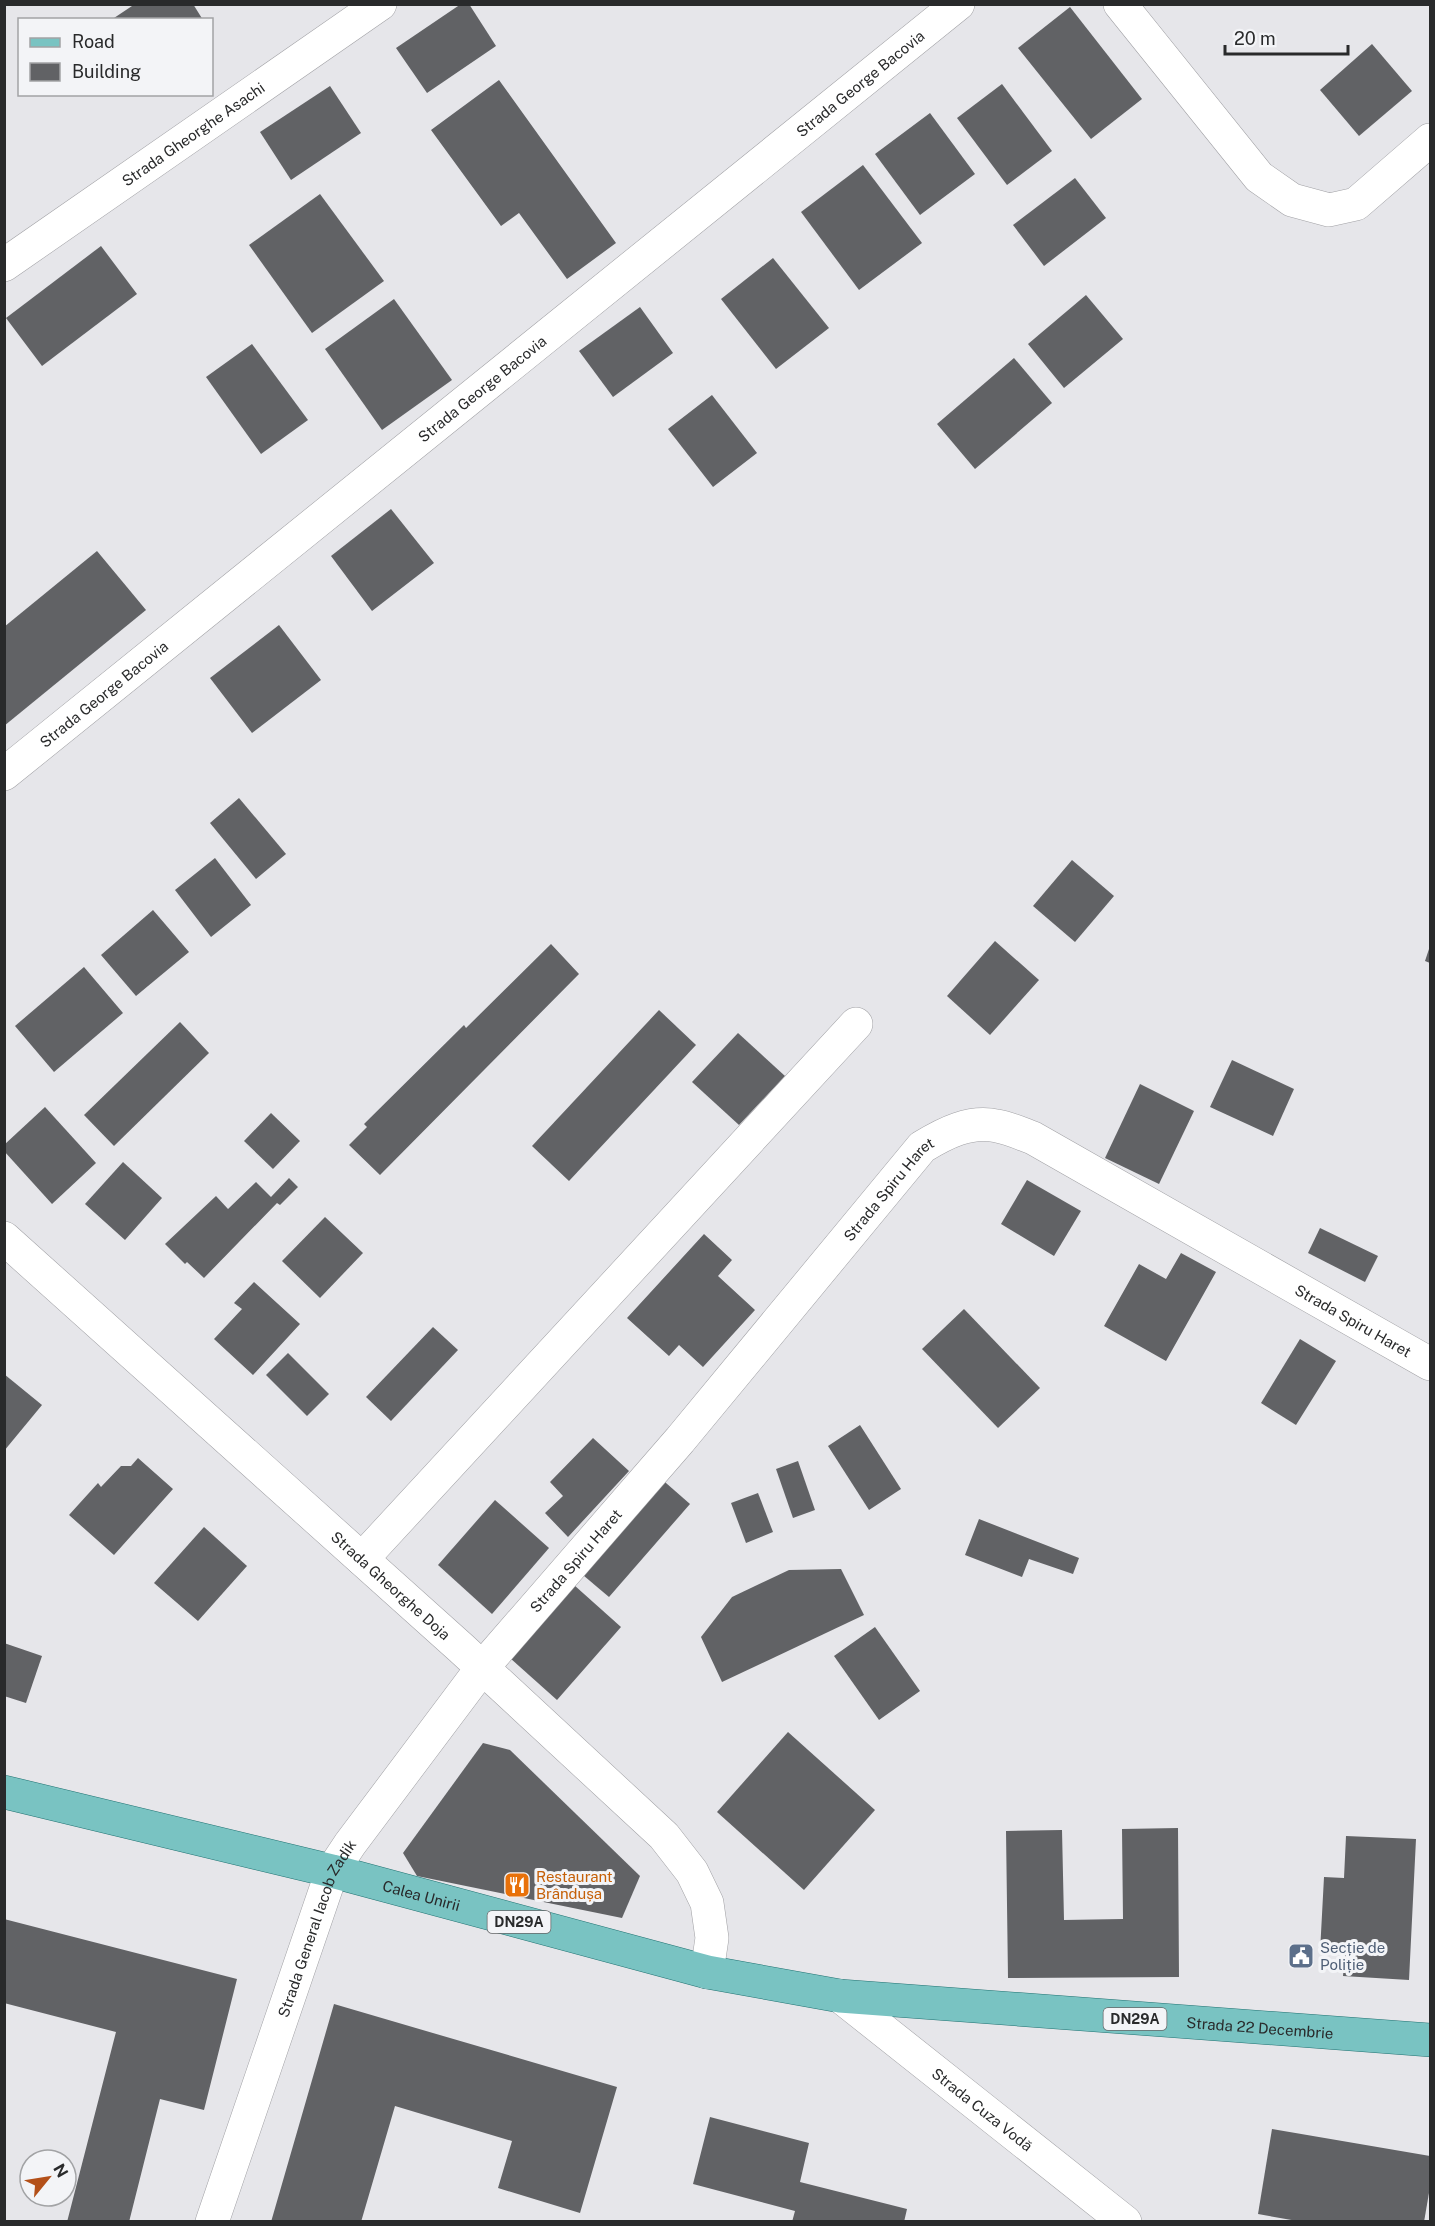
<svg xmlns="http://www.w3.org/2000/svg" width="1435" height="2226" viewBox="0 0 1435 2226" font-family="'Public Sans',sans-serif">
<style>
.building{fill:#616265}
.lines{fill:none;stroke-linecap:round;stroke-linejoin:round}
.minor-casing{stroke:#a1a1a5;stroke-width:34}
.tertiary-casing{stroke:#a1a1a5;stroke-width:34}
.primary-casing{stroke:#237373;stroke-width:34}
.minor{stroke:#fff;stroke-width:33}
.tertiary{stroke:#fff;stroke-width:33}
.primary{stroke:#79c3c2;stroke-width:33}
.labels{text-anchor:middle;dominant-baseline:central;stroke-width:6;stroke-linejoin:round;paint-order:stroke}
.shield{fill:#f3f4f7;stroke:#666768;stroke-width:1.5}
.shield-label{font-size:14px;font-weight:bold;fill:#292a2b}
.street-label{font-size:15px;fill:#292a2b;stroke:#f3f4f7}
.food-label{font-size:15px;fill:#c56008;stroke:#f3f4f7;text-anchor:start}
.service-label{font-size:15px;fill:#4e5e75;stroke:#f3f4f7;text-anchor:start}
</style>
<rect width="100%" height="100%" fill="#e6e6ea"/>
<g class="building">
<polygon points="135,4 193,4 203,20 111,20"/>
<polygon points="461,4 469,4 496,46 427,93 396,48"/>
<polygon points="1070,7 1142,99 1091,139 1018,48"/>
<polygon points="1372,44 1412,91 1359,136 1320,90"/>
<polygon points="499,80 616,243 567,279 519,213 501,226 431,130"/>
<polygon points="1002,84 1052,151 1007,185 957,118"/>
<polygon points="330,86 361,133 291,180 260,132"/>
<polygon points="930,113 975,174 920,215 875,154"/>
<polygon points="863,165 922,243 859,290 801,212"/>
<polygon points="1075,178 1106,218 1044,266 1013,225"/>
<polygon points="320,194 384,281 312,333 249,245"/>
<polygon points="101,246 137,294 42,366 6,318"/>
<polygon points="773,258 829,328 776,369 721,299"/>
<polygon points="1086,295 1123,339 1064,388 1028,344"/>
<polygon points="394,299 452,380 382,430 325,349"/>
<polygon points="640,307 673,353 613,397 579,351"/>
<polygon points="252,344 308,420 261,454 206,377"/>
<polygon points="1014,358 1052,403 975,469 937,424"/>
<polygon points="712,395 757,453 713,487 668,429"/>
<polygon points="391,509 434,563 372,611 331,556"/>
<polygon points="97,551 146,610 4,726 4,627"/>
<polygon points="279,625 321,680 252,733 210,678"/>
<polygon points="239,798 286,854 256,879 210,823"/>
<polygon points="215,858 251,905 211,937 175,890"/>
<polygon points="1072,860 1114,896 1075,942 1033,906"/>
<polygon points="153,910 189,952 136,996 101,955"/>
<polygon points="995,941 1039,980 990,1035 947,996"/>
<polygon points="551,944 579,974 380,1175 349,1145 367,1127 364,1124 464,1025 466,1028"/>
<polygon points="1430,946 1430,963 1425,961"/>
<polygon points="84,967 123,1013 54,1072 15,1026"/>
<polygon points="659,1010 696,1045 569,1181 532,1146"/>
<polygon points="180,1022 209,1053 114,1146 84,1115"/>
<polygon points="738,1033 785,1076 739,1125 692,1082"/>
<polygon points="1232,1060 1294,1089 1273,1136 1210,1107"/>
<polygon points="1140,1084 1194,1111 1159,1184 1105,1158"/>
<polygon points="45,1107 96,1163 52,1204 4,1151 4,1145"/>
<polygon points="271,1113 300,1141 273,1169 244,1141"/>
<polygon points="123,1162 162,1198 125,1240 85,1204"/>
<polygon points="289,1178 298,1187 280,1205 277,1203 204,1278 187,1262 185,1264 165,1244 216,1196 228,1209 256,1182 271,1197"/>
<polygon points="1027,1180 1081,1211 1054,1256 1001,1224"/>
<polygon points="325,1217 363,1253 320,1298 282,1261"/>
<polygon points="1320,1228 1378,1256 1365,1282 1308,1253"/>
<polygon points="704,1234 732,1260 718,1276 755,1310 703,1367 679,1345 669,1356 627,1318"/>
<polygon points="1181,1253 1216,1272 1166,1361 1104,1326 1139,1264 1166,1279"/>
<polygon points="254,1282 300,1324 253,1375 214,1339 242,1309 234,1303"/>
<polygon points="964,1309 1040,1388 998,1428 922,1349"/>
<polygon points="433,1327 458,1350 391,1421 366,1397"/>
<polygon points="1300,1339 1336,1361 1296,1425 1261,1403"/>
<polygon points="288,1353 329,1394 307,1416 266,1375"/>
<polygon points="4,1374 42,1405 4,1451"/>
<polygon points="860,1425 901,1489 869,1510 828,1446"/>
<polygon points="593,1438 629,1471 568,1537 545,1513 563,1496 550,1482"/>
<polygon points="138,1458 173,1489 114,1555 69,1515 98,1483 101,1487 121,1466 131,1466"/>
<polygon points="798,1461 815,1510 793,1518 776,1469"/>
<polygon points="658,1476 690,1504 609,1597 577,1570"/>
<polygon points="758,1493 773,1532 746,1543 731,1503"/>
<polygon points="495,1500 549,1548 492,1614 438,1565"/>
<polygon points="979,1519 1079,1558 1073,1574 1029,1559 1022,1577 965,1555"/>
<polygon points="204,1527 247,1566 198,1621 154,1583"/>
<polygon points="841,1569 864,1615 722,1682 701,1637 732,1597 789,1570"/>
<polygon points="574,1585 621,1627 557,1700 510,1658"/>
<polygon points="875,1627 920,1691 879,1720 834,1656"/>
<polygon points="4,1643 42,1656 26,1703 4,1696"/>
<polygon points="788,1732 875,1810 804,1890 717,1812"/>
<polygon points="483,1743 510,1750 640,1876 622,1918 417,1876 403,1853"/>
<polygon points="1178,1828 1179,1977 1008,1978 1006,1831 1062,1830 1064,1920 1123,1919 1122,1829"/>
<polygon points="1346,1836 1416,1839 1409,1980 1343,1976 1345,1953 1320,1952 1324,1877 1344,1878"/>
<polygon points="4,1919 237,1979 204,2110 160,2099 129,2222 67,2222 116,2032 4,2003"/>
<polygon points="334,2004 617,2087 580,2213 498,2188 512,2141 395,2106 361,2222 271,2222"/>
<polygon points="710,2117 809,2143 800,2182 907,2209 904,2222 792,2222 795,2211 693,2184"/>
<polygon points="1272,2129 1430,2156 1430,2187 1424,2222 1303,2222 1258,2214"/>
</g>
<g class="lines">
<g class="minor-casing">
<g id="minor">
<polyline points="1120,4 1259,177 1292,200 1329,210 1356,204 1430,140"/>
<path id="s1" d="M 4,265 L 380,4"/>
<path id="s2" d="M 4,774 L 958,4"/>
<polyline points="362,1559 856,1024"/>
<path id="s3" d="M 212,2222 L 332,1871 L 350,1844 L 482,1668 L 680,1440 L 922,1147 C 945,1133 970,1120 997,1126 C 1009,1128 1022,1134 1033,1138 L 1430,1364"/>
</g>
</g>
<g class="tertiary-casing">
<g id="tertiary">
<path id="s4" d="M 4,1238 L 461,1648 L 664,1836 L 692,1872 L 707,1903 L 712,1938 L 707,1972"/>
<path id="s5" d="M 840,1996 L 1125,2222"/>
</g>
</g>
<g class="primary-casing">
<g id="primary">
<path id="s6" d="M 4,1792 L 332,1871 L 707,1972 L 840,1996 L 1430,2040"/>
</g>
</g>
<use href="#minor" class="minor"/>
<use href="#tertiary" class="tertiary"/>
<use href="#primary" class="primary"/>
</g>
<defs>
<g id="restaurant-square" transform="scale(1.35)"><rect x="-9" y="-9" width="18" height="18" rx="4" fill="#e8710a" stroke="#f3f4f7"/><path d="M-5-6h1v4h1v-4h1v4h1v-4h1v5L-1.5 .5V6h-2V.5L-5-1ZM5-6V6H3V1.5H1.5Q1.5-4 5-6Z" fill="#fff"/></g>
<g id="civic-square" transform="scale(1.35)"><rect x="-9" y="-9" width="18" height="18" rx="4" fill="#5c6f8a" stroke="#f3f4f7"/><path d="M-.6-6.5H3V-4.5H.6V-3L4-1V1h2V6H-6V1h2V-1L-.6-3ZM-1.2 2.5V6h2.4V2.5Z" fill="#fff"/></g>
</defs>
<g fill-rule="evenodd">
<use href="#restaurant-square" x="517" y="1885"/>
<use href="#civic-square" x="1301" y="1956"/>
</g>
<g class="labels">
<g class="shield">
<rect x="487.5" y="1911" width="63" height="22" rx="4.5"/>
<rect x="1103.5" y="2008" width="63" height="22" rx="4.5"/>
</g>
<g class="shield-label">
<text x="519" y="1922">DN29A</text>
<text x="1135" y="2019">DN29A</text>
</g>
<g class="street-label">
<text stroke="none"><textPath href="#s2" startOffset="1100">Strada George Bacovia</textPath></text>
<text stroke="none"><textPath href="#s1" startOffset="230">Strada Gheorghe Asachi</textPath></text>
<text stroke="none"><textPath href="#s2" startOffset="614">Strada George Bacovia</textPath></text>
<text stroke="none"><textPath href="#s2" startOffset="128">Strada George Bacovia</textPath></text>
<text stroke="none"><textPath href="#s3" startOffset="1252">Strada Spiru Haret</textPath></text>
<text stroke="none"><textPath href="#s3" startOffset="1792">Strada Spiru Haret</textPath></text>
<text stroke="none"><textPath href="#s3" startOffset="766">Strada Spiru Haret</textPath></text>
<text stroke="none"><textPath href="#s4" startOffset="520">Strada Gheorghe Doja</textPath></text>
<text stroke="none"><textPath href="#s6" startOffset="430">Calea Unirii</textPath></text>
<text stroke="none"><textPath href="#s3" startOffset="312">Strada General Iacob Zadik</textPath></text>
<text stroke="none"><textPath href="#s6" startOffset="1282">Strada 22 Decembrie</textPath></text>
<text stroke="none"><textPath href="#s5" startOffset="182">Strada Cuza Vodă</textPath></text>
</g>
<g class="food-label">
<text x="536" y="1876">Restaurant<tspan x="536" dy="17">Brândușa</tspan></text>
</g>
<g class="service-label">
<text x="1320" y="1947">Secție de<tspan x="1320" dy="17">Poliție</tspan></text>
</g>
</g>
<rect width="1435" height="2226" fill="none" stroke="#292a2b" stroke-width="12"/>
<rect x="18" y="18" width="195" height="78" fill="#f3f4f7" stroke="#a2a3a5" stroke-width="1.5"/>
<rect x="30" y="38" width="30" height="9" fill="#79c3c2" stroke="#a2a3a5" stroke-width="1.5"/>
<text x="72" y="48" font-size="18" fill="#292a2b">Road</text>
<rect x="30" y="63" width="30" height="18" fill="#616265" stroke="#a2a3a5" stroke-width="1.5"/>
<text x="72" y="78" font-size="18" fill="#292a2b">Building</text>
<g transform="translate(48 2178) rotate(60)"><circle r="28" fill="#f3f4f7" stroke="#a2a3a5" stroke-width="1.5"/>
<path d="M0-4.5L10 22L0 15L-10 22Z" fill="#b35019"/>
<text y="-9" font-size="16" font-weight="bold" text-anchor="middle" fill="#292a2b">N</text>
</g>
<path d="M1225 45v9h123v-9" fill="none" stroke="#292a2b" stroke-width="3"/>
<text x="1234" y="45" font-size="18" fill="#292a2b" stroke="#f3f4f7" stroke-width="4.5" paint-order="stroke">20 m</text>
</svg>
